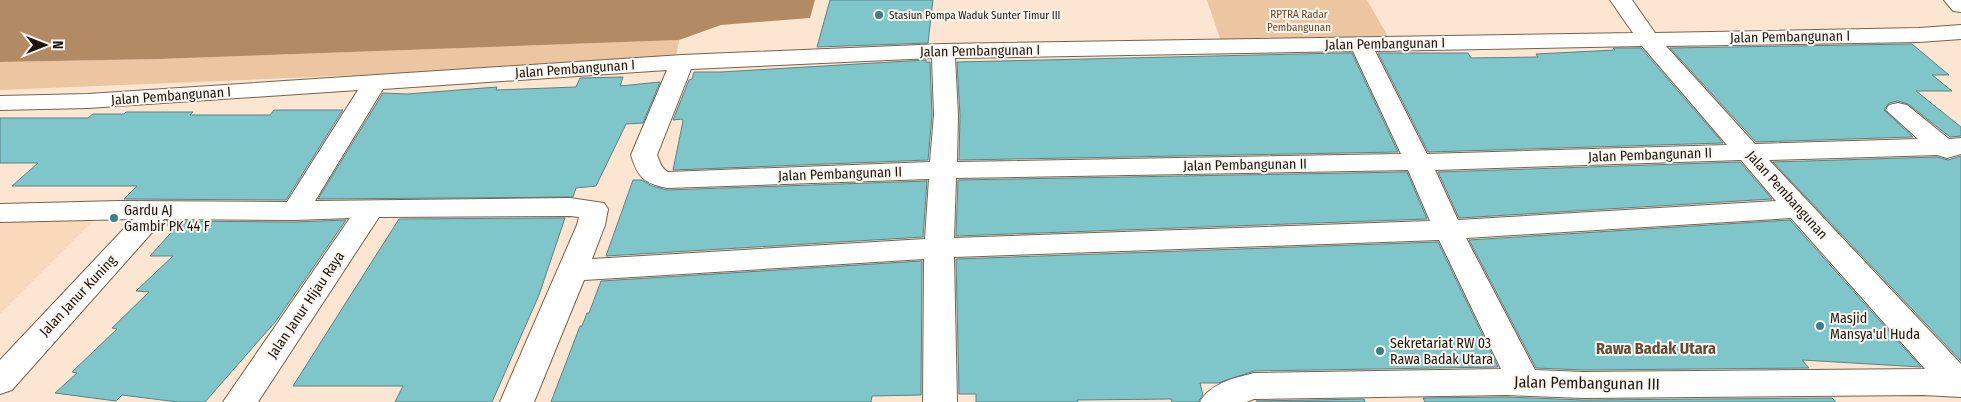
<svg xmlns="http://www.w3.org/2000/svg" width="1961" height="402" viewBox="0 0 1961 402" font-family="'Fira Sans Condensed',sans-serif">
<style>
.built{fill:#fad9ba}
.green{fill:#ecc5a1}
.water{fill:#b28a64}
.building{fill:#7fc6ca;stroke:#5a8385}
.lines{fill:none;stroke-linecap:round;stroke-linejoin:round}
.minor-casing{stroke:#79614b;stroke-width:2}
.minor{fill:#fff;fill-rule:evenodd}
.poi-dot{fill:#398186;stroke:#fcf6f1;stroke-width:2}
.labels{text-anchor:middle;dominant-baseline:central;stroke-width:4;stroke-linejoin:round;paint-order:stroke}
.far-park-label{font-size:11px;fill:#6e4517;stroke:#fcf6f1}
.far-poi-label{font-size:11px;fill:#1e150c;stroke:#fcf6f1;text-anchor:start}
.street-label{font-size:14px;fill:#1e150c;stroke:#fcf6f1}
.poi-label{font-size:14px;fill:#1e150c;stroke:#fcf6f1;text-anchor:start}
.quarter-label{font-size:16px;font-weight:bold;fill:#634c37;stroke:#fcf6f1}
.near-street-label{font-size:16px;fill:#1e150c;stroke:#fcf6f1}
</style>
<rect width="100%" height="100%" fill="#fce6d1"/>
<polygon class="built" points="98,216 0,314 0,217"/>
<g class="green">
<polygon points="1207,0 1367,0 1390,40 1221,41"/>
<polygon points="679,40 675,62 0,90 0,62 158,59"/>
</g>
<polygon class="water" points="0,0 815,0 810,18 721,25 679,40 158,59 0,62"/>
<g class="building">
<polygon points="830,0 933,0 928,43 817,47"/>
<polygon points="1912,44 1949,75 1932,75 1952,91 1916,91 1961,127 1961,136 1950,137 1908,104 1898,101 1889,103 1884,110 1913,137 1756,142 1670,48"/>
<polygon points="1613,48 1641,48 1723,143 1428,152 1378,53 1468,53 1471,58 1538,57 1536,54 1615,50"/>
<polygon points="1342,53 1352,53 1398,152 959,160 960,115 957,62"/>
<polygon points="926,60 926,62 930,62 932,115 928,160 673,170 683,121 682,119 673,120 689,80 692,79 694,72 721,72"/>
<polygon points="623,77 620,86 660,82 643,123 626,124 596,186 576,188 573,197 318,199 383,93 407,94 497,87 496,90 576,87 580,78"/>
<polygon points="274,110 343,110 286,200 124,199 137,186 12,186 38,163 0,163 0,118 88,118 93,114 124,114 126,112 193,112 190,115 270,115"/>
<polygon points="1961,156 1961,361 1773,162 1937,157 1948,160"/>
<polygon points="1740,162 1772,199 1459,218 1438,172"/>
<polygon points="1407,172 1427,219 956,236 958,180"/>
<polygon points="633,180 642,180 652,186 667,190 927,181 923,237 606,256"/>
<polygon points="565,218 539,295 492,402 395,402 403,386 293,386 399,219"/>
<polygon points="346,220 276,321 205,402 178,402 122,395 116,401 55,393 77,373 72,372 117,329 112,328 149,292 136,291 173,256 150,256 178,225 161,225 165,221 295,222"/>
<polygon points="1790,220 1921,367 1802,360 1809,368 1583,370 1536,368 1469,240"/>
<polygon points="1438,242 1498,367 1254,371 1218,383 1200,383 1203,395 1198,402 1172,402 1171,399 1077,400 1078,402 976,402 976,394 959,394 956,259"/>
<polygon points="922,261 921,395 872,396 871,402 551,402 580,326 582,326 587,313 589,313 601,281"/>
<polygon points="1506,397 1583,400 1832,398 1836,402 1425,402 1423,398"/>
<polygon points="1364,399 1365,402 1256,401"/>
</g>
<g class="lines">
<g class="minor-casing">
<g id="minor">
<path d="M 1610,0 L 1632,0 L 1655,33 L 1919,28 L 1961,25 L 1961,39 L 1919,42 L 1666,46 L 1755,144 L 1918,139 L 1886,110 L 1889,105 L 1898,103 L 1907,105 L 1949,139 L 1961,138 L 1961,154 L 1947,158 L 1937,155 L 1769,160 L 1961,364 L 1961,397 L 1923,395 L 1583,398 L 1506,395 L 1254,399 L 1246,402 L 1200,402 C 1210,383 1235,378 1254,373 L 1501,369 L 1439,240 L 954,257 L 957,402 L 923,402 L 924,259 L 584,280 L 534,402 L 500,402 L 577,225 L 579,217 L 570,216 L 379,217 L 258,402 L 223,402 L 350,218 L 295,220 L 164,219 L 12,390 L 0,394 L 0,360 L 133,219 L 0,222 L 0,204 L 120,201 L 287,202 L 358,90 L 88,108 L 0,110 L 0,96 L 88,94 L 682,55 L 943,44 L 1633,33 ZM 1642,46 L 1727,145 L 1427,154 L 1375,51 ZM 1353,51 L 1401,154 L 957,162 L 958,115 L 955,58 ZM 932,58 L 934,115 L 930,162 L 668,172 C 661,168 660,162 657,155 L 691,69 ZM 667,70 L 631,155 C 638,178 644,183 667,188 L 929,179 L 925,239 L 592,259 L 605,225 L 608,209 L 604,203 L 570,198 L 315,201 L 383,89 ZM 1741,160 L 1776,201 L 1458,220 L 1435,170 ZM 1408,170 L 1430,221 L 954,238 L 956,178 ZM 1791,218 L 1925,369 L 1583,372 L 1535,370 L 1466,238 Z"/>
<polygon points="1944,0 1961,0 1961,12 1953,11"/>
</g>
</g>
<use href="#minor" class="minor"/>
</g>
<g class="poi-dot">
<circle cx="879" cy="15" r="5"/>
<circle cx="114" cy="218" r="5"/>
<circle cx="1820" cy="326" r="5"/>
<circle cx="1380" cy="351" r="5"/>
</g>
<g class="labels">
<g class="far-park-label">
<text x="1299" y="14">RPTRA Radar<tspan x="1299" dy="13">Pembangunan</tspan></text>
</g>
<g class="far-poi-label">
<text x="889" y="15">Stasiun Pompa Waduk Sunter Timur III</text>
</g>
<g class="street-label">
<text transform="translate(1790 37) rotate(-1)">Jalan Pembangunan I</text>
<text transform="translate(1385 44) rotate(-1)">Jalan Pembangunan I</text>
<text transform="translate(980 51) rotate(-1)">Jalan Pembangunan I</text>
<text transform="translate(575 69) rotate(-4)">Jalan Pembangunan I</text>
<text transform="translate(171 96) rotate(-4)">Jalan Pembangunan I</text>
<text transform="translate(1650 155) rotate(-2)">Jalan Pembangunan II</text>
<text transform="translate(1245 165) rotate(-1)">Jalan Pembangunan II</text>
<text transform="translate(840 174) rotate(-2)">Jalan Pembangunan II</text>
<text transform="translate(1787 195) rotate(48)">Jalan Pembangunan</text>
<text transform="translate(78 296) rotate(-47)">Jalan Janur Kuning</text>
<text transform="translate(306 305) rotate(-56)">Jalan Janur Hijau Raya</text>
</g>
<g class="poi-label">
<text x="124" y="210">Gardu AJ<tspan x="124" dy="16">Gambir PK 44 F</tspan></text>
<text x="1830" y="318">Masjid<tspan x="1830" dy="16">Mansya'ul Huda</tspan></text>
<text x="1390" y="343">Sekretariat RW 03<tspan x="1390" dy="16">Rawa Badak Utara</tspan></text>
</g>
<g class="quarter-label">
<text x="1656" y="348">Rawa Badak Utara</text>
</g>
<g class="near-street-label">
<text transform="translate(1587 383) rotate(1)">Jalan Pembangunan III</text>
</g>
</g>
<g transform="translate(45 45) rotate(90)" stroke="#fcf6f1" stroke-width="4" paint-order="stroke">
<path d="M0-4L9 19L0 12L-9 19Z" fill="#1e150c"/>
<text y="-8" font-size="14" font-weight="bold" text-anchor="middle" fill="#1e150c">N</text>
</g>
</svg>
